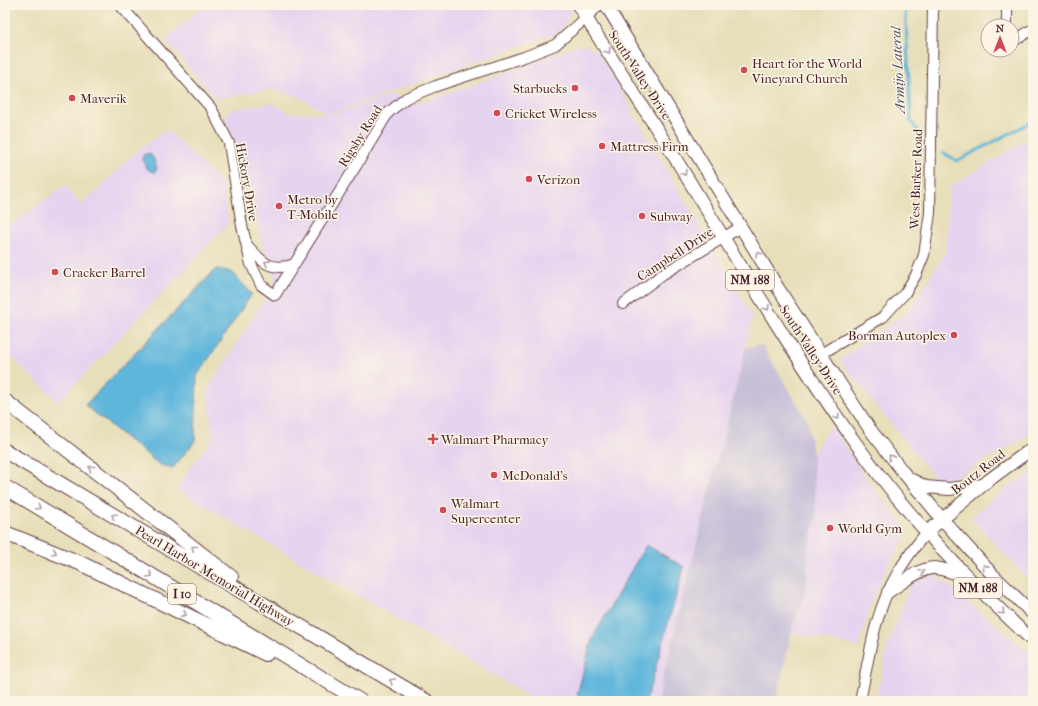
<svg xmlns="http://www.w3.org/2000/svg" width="1038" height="706" viewBox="0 0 1038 706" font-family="'IM FELL French Canon',serif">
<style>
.built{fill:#e6d3f0}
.industrial{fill:#c8c0d8}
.water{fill:#5eb6db;stroke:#546a83}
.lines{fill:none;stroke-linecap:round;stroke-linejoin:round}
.stream{stroke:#5eb6db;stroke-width:3}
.minor-casing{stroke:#623c40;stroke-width:12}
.major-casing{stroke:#623c40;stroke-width:14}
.highway-casing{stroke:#623c40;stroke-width:16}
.minor{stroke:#fff;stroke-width:10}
.major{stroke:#fff;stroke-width:12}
.highway{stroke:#fff;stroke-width:14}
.oneway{stroke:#ae9aa0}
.poi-dot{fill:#d1495b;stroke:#fcf5e5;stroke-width:1.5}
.labels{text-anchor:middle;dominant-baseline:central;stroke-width:3;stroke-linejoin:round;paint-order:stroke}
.shield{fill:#fcf5e5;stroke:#7f5f63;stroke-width:1}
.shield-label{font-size:12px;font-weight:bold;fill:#4a1f2b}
.poi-label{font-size:13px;fill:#4a1f2b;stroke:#fcf5e5;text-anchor:start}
.street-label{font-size:13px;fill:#4a1f2b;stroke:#fcf5e5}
.water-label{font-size:14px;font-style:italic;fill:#515469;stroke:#fcf5e5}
</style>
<rect width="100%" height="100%" fill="#fcf5e5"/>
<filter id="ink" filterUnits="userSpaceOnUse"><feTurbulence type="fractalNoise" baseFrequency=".025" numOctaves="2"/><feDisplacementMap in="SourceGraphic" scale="8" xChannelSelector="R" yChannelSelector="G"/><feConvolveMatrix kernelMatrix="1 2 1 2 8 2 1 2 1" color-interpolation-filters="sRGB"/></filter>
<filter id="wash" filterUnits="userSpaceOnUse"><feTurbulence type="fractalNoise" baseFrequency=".012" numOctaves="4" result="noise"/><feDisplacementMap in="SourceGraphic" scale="16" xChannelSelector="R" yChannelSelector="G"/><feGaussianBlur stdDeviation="0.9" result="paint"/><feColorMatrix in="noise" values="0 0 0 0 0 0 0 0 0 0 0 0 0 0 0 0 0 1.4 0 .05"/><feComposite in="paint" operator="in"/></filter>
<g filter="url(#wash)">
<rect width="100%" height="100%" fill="#e7dfba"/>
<g class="built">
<polygon points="204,5 568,5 571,9 567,21 560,32 328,114 333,114 393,94 407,107 520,68 576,46 586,45 598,52 753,317 657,701 538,701 176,489 213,437 208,390 276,281 262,245 246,168 224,117 229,110 272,103 289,113 328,114 298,96 271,89 216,99 165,40"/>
<polygon points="167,130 223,184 225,205 229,223 58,402 5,350 5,229 65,185 81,206 138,150"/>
<polygon points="1033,136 1033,433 941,485 839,360 910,310 945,253 950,187"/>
<polygon points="830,425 866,478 903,525 906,532 905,538 885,571 872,600 858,647 791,632 806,588 808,551 815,517 813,455"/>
<polygon points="1033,471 1033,585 971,518 994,497"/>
<polygon points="934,574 1033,656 1033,701 876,701 888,645 910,585"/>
</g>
<polygon class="industrial" points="762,345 807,420 813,455 816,517 808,551 806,588 803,600 793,625 776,701 657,701 746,347"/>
<g class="water">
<path d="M 149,153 C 153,155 156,164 157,169 L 155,172 C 148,172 145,166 142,160 L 143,155 Z"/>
<polygon points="216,269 232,272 252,294 197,376 195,441 173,468 160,465 85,405"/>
<polygon points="646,545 684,567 646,701 587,701 577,695 592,639"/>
</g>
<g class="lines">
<g class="stream">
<polyline points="905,5 911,121 918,131"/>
<polyline points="944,153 957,161 1033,121"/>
</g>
</g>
</g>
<g filter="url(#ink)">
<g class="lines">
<g class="minor-casing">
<g id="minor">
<polyline points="120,5 211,108 229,143 242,226 251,264 261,285 275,295 359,161 388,113 406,98 436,86 524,57 555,45 586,18 599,5"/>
<polyline points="1007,5 1007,26"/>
<polyline points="1012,42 1033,29"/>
<path d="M 248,246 C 262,263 272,272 295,264"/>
<polyline points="623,304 663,274 741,227"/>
<polyline points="821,354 883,317 905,293 916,275 924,255 930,213 933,5"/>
<path d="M 860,701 C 869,659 874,612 897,574 C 905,560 916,545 927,532"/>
</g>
</g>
<g class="major-casing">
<g id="major">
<path d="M 578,5 C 614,63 652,120 688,179 C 741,266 793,355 852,438 C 904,512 967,580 1033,641"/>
<polyline points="606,5 778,288 869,428 903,472 942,519 991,573 1033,614"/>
<polyline points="912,480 926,487 949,489 983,485"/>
<polyline points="927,532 989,480 1026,453 1033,449"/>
<path d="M 888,592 C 900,584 921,567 935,568 C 946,569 955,573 965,577"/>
</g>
</g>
<g class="highway-casing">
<g id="highway">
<polyline points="5,401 231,577"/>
<polyline points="5,451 426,701"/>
<polyline points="5,487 360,701"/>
<polyline points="5,533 80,563 266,654"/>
</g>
</g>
<use href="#minor" class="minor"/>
<use href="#major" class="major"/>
<use href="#highway" class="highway"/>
</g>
<defs><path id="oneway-chevron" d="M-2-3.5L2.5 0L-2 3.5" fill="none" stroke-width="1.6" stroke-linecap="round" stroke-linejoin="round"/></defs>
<g class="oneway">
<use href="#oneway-chevron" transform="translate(608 51) rotate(57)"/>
<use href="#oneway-chevron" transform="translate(684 173) rotate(59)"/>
<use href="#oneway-chevron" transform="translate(758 254) rotate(-121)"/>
<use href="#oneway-chevron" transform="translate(267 263) rotate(-151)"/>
<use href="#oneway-chevron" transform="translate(767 308) rotate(58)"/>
<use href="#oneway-chevron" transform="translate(837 417) rotate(56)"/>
<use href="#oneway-chevron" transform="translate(891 457) rotate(-128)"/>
<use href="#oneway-chevron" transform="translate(91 468) rotate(-142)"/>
<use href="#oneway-chevron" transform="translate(38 507) rotate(31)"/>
<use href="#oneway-chevron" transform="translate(114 516) rotate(-149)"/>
<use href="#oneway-chevron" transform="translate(194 548) rotate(-142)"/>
<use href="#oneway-chevron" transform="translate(54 552) rotate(22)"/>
<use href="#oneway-chevron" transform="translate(985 567) rotate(-132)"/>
<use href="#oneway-chevron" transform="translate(922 572) rotate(-25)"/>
<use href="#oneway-chevron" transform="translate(150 575) rotate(31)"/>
<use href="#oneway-chevron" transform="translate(1002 612) rotate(43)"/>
<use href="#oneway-chevron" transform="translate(184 614) rotate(26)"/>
<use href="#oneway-chevron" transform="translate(392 681) rotate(-149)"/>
</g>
</g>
<g class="poi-dot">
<circle cx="744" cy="70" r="4"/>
<circle cx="575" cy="88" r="4"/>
<circle cx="72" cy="98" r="4"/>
<circle cx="497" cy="113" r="4"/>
<circle cx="602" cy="146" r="4"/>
<circle cx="529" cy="179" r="4"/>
<circle cx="279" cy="206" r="4"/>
<circle cx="642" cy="216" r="4"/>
<circle cx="55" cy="272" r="4"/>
<circle cx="954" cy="335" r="4"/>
<path d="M431 433h4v4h4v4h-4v4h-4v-4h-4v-4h4z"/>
<circle cx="494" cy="475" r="4"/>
<circle cx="443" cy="510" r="4"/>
<circle cx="830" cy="528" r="4"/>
</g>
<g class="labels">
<g class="shield">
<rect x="726" y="270" width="48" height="20" rx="3"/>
<rect x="954" y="578" width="48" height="20" rx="3"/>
<rect x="168" y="584" width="28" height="20" rx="3"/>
</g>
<g class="shield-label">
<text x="750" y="280">NM 188</text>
<text x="978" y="588">NM 188</text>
<text x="182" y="594">I 10</text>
</g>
<g class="poi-label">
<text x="752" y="63">Heart for the World<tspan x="752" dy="15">Vineyard Church</tspan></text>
<text x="567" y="88" text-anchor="end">Starbucks</text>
<text x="80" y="98">Maverik</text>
<text x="505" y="113">Cricket Wireless</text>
<text x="610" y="146">Mattress Firm</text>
<text x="537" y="179">Verizon</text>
<text x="287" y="199">Metro by<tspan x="287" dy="15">T-Mobile</tspan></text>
<text x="650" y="216">Subway</text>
<text x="63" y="272">Cracker Barrel</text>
<text x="946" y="335" text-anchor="end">Borman Autoplex</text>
<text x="441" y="439">Walmart Pharmacy</text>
<text x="502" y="475">McDonald's</text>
<text x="451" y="503">Walmart<tspan x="451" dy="15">Supercenter</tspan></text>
<text x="838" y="528">World Gym</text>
</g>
<g class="street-label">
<text transform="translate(640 75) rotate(57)">South Valley Drive</text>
<text transform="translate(360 136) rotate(-58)">Rigsby Road</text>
<text transform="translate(916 179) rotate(-88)">West Barker Road</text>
<text transform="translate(247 182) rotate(80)">Hickory Drive</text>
<text transform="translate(675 254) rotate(-33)">Campbell Drive</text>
<text transform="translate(811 350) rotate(57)">South Valley Drive</text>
<text transform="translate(978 472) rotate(-38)">Boutz Road</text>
<text transform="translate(215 576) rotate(31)">Pearl Harbor Memorial Highway</text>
</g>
<g class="water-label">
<text transform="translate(898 70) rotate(-93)">Armijo Lateral</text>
</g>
</g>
<rect width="1038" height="706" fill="none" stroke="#fcf5e5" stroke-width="20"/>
<g transform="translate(1000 38)"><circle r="19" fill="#fcf5e5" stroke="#b59f9b"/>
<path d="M0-3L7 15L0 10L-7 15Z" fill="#d1495b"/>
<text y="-6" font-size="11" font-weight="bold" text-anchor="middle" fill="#4a1f2b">N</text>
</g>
</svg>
